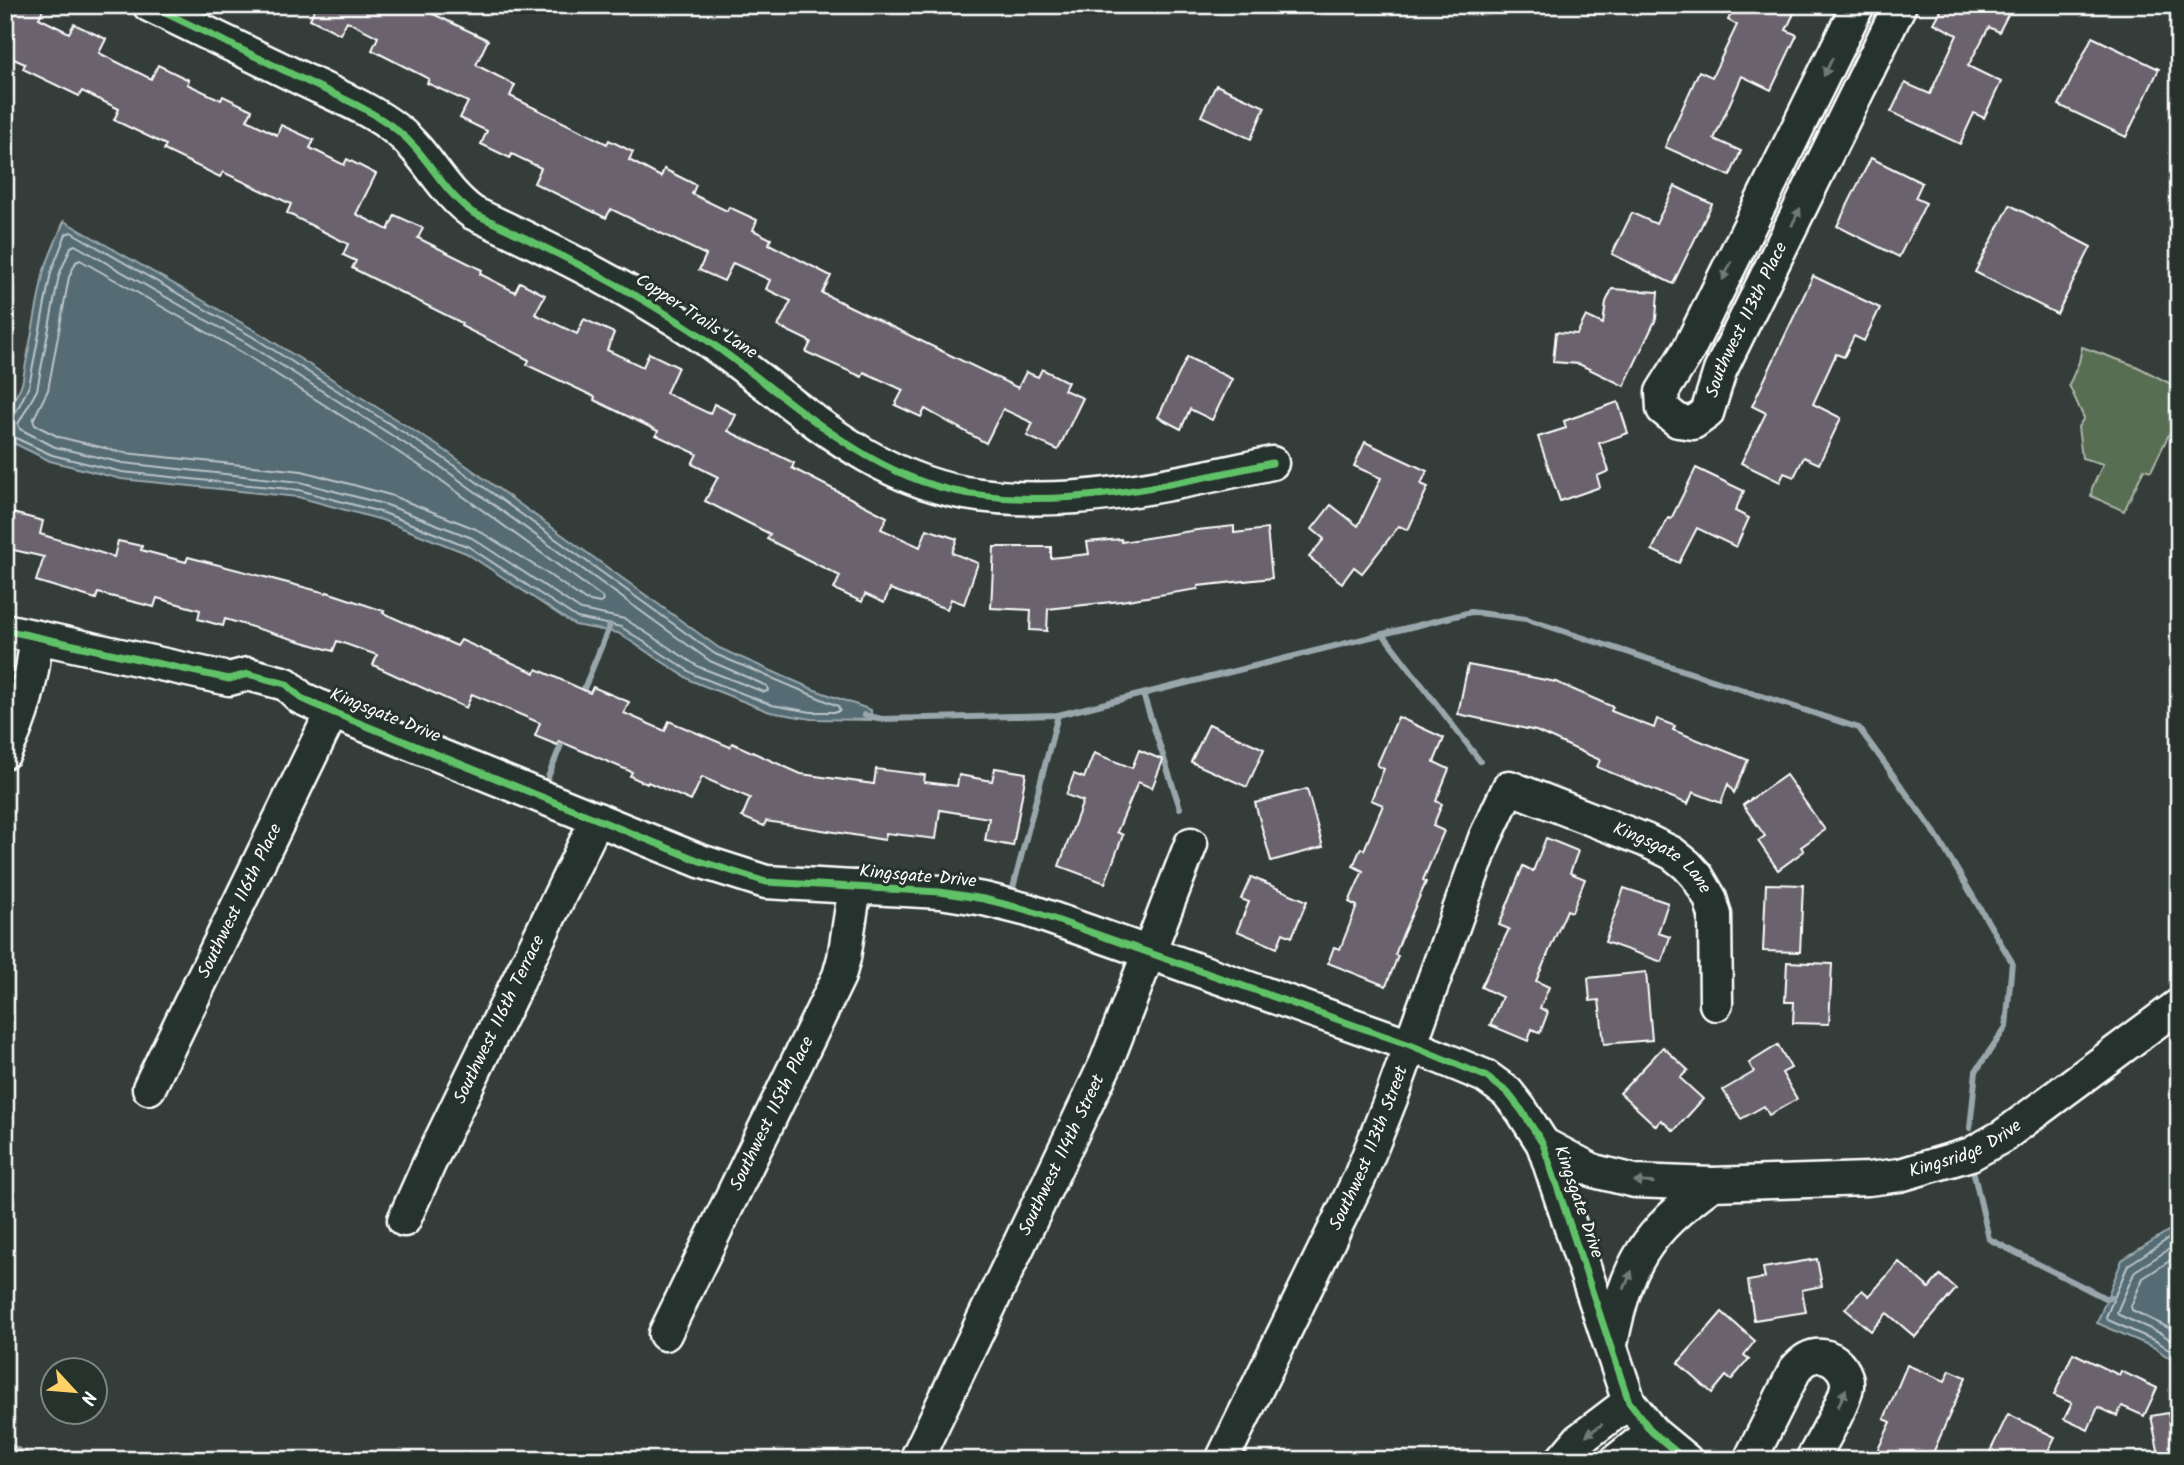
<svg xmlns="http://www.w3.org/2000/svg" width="2184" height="1465" viewBox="0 0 2184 1465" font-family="Kalam,sans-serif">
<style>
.green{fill:#596e52;stroke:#acb6a8;stroke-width:2}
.water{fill:#556c74;stroke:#99a7ac;stroke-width:2}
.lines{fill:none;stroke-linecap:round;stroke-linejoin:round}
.shore{stroke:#bbc4c7;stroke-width:2}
.stream{stroke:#99a7ac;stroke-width:6}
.building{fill:#6a646e;stroke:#fff;stroke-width:2}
.minor-casing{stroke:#fff;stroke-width:37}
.minor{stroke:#26332d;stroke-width:32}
.cycleway-casing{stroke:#26332d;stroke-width:11}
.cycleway{stroke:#61c268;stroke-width:7}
.oneway{fill:#727a76}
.labels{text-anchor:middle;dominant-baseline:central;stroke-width:6;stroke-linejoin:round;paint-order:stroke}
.street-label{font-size:18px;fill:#fff;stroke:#26332d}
</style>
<rect width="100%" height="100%" fill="#343d3a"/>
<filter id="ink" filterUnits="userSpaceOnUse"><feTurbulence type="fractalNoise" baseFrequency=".0143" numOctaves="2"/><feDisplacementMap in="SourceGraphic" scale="14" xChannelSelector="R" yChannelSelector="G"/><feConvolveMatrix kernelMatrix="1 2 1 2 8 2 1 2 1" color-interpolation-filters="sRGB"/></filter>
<g filter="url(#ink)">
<polygon class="green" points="2082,347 2136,366 2179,388 2179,429 2176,435 2170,432 2151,471 2144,469 2124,511 2091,496 2092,488 2103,464 2082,458 2078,427 2084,418 2069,385 2079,362"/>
<g class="water">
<polygon points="64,221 256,331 446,451 719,648 815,690 871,710 871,720 811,719 770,712 692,681 618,633 575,625 466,553 382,520 298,497 121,479 50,461 5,439 5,418 22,384 44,270"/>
<polygon points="2179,1224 2179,1365 2155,1348 2097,1323 2122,1260"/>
</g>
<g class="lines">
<g class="shore">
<polygon points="75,245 248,344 437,464 710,661 767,686 768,691 764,692 699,667 625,619 581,610 472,538 387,505 300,482 123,463 55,447 20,429 18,424 37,390 59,275 71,247"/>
<polygon points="80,260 243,353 431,473 602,597 603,601 600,603 585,600 545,572 476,529 390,495 302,471 125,453 59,437 35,425 33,420 48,390 69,277 76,262"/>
<polyline points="5,419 14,416 29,386 51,272 66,234 71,232 253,337 442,457 715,654 838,706 840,710 837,712 811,712 772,705 695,675 621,627 577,618 469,547 384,513 299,490 122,472 52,455 5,433"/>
<polyline points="2179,1232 2128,1265 2106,1317 2108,1320 2158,1342 2179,1356"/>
<polyline points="2179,1243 2135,1271 2117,1312 2119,1315 2162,1334 2179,1346"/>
<polyline points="2179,1255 2143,1278 2131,1306 2132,1310 2179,1333"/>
</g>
<g class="stream">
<polyline points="1383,634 1480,761"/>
<polyline points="1143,694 1180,808"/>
<polyline points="581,696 610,625"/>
<polyline points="864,715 882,719 1058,715 1471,612 1526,619 1859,728 1935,833 2012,962 2006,1027 1976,1071 1970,1128"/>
<polyline points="544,787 565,735"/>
<polyline points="1013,888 1058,715"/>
<polyline points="1974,1174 1989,1239 2105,1298 2111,1298"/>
<polyline points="5,1444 37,1460"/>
</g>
</g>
<g class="building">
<polygon points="5,5 45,5 39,18 69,33 74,24 106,39 99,53 151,79 158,65 189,80 187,84 221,100 223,96 252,110 247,120 277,135 281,125 314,140 310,148 344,165 347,159 376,174 356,214 388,230 395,215 423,228 418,238 482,270 480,274 515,292 520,282 545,295 535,314 577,334 584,319 614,333 607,350 643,367 649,353 678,367 666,393 710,414 714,404 736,415 728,431 794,463 792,468 887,517 881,529 920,547 927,529 957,539 952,553 978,563 964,604 951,599 947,609 890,589 884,603 865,594 862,602 834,589 840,576 767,539 770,534 705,501 718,477 692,464 697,454 656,435 658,431 594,400 595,397 527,365 529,360 461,326 462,323 352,268 356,261 343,255 348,244 287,213 291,204 223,172 220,177 164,150 166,145 114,120 119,109 82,91 79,96 23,69 25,64 5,55"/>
<polygon points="316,5 433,5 429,12 488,40 476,65 515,85 510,96 607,144 609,140 633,152 629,160 661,177 664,169 696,185 692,194 727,211 729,207 757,220 753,230 771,239 769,244 831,276 822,293 1018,388 1026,372 1038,377 1042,369 1068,382 1064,390 1083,398 1058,450 1027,436 1033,423 1003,409 986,443 925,409 921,417 895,405 903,390 864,372 862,377 806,352 811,342 778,326 791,301 766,289 770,280 733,263 724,281 699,270 706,255 611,209 606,218 534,183 541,168 512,154 510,158 481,144 487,131 460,118 468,102 427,83 429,79 372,50 378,37 347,21 340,34 310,19"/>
<polygon points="1735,5 1798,5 1786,30 1797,35 1771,90 1742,76 1714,139 1741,151 1730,176 1665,147 1699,71 1712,77 1737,25 1728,20"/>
<polygon points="1944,5 2013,5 1999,32 1989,27 1968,66 2001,82 1984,118 1974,113 1960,144 1891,112 1905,83 1930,94 1957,35 1934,23"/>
<polygon points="2092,37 2159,69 2126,137 2059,105"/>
<polygon points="1216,85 1265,107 1251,139 1201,116"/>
<polygon points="1871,158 1922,183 1915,198 1926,203 1899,257 1837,226"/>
<polygon points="1675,186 1712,204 1673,284 1612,254 1632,213 1656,224"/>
<polygon points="2010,205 2091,247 2057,314 1975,272"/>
<polygon points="1813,276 1880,308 1864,341 1854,336 1844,357 1836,354 1813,404 1841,418 1819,464 1804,457 1794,477 1784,473 1780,482 1741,463 1766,413 1752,406"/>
<polygon points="1612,289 1658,292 1656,319 1624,386 1579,364 1553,362 1556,332 1577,334 1586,316 1603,324 1606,302"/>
<polygon points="1187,357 1232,379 1212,420 1190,409 1181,429 1158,417"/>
<polygon points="1618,402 1628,433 1599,443 1609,471 1597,476 1600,487 1560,501 1538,437 1566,428 1564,421"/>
<polygon points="1365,442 1427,471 1421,484 1428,487 1408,530 1399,526 1362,573 1354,567 1342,583 1309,557 1324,539 1312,529 1331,505 1358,526 1381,478 1354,466"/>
<polygon points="1696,468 1744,491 1735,511 1749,518 1736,547 1697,528 1679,563 1652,550 1668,518 1671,519"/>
<polygon points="5,511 43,521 40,534 114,557 118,541 142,546 141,550 186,562 188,557 326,593 327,592 384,611 383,613 457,646 461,640 535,673 537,669 590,693 593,687 629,702 624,713 665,731 669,721 730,747 732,743 801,774 874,784 876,769 925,775 924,782 957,786 959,775 992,781 995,768 1026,773 1013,846 985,841 989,818 940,810 936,839 886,833 885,840 766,821 764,826 742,817 750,798 702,777 691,801 648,782 647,784 630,776 632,772 559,741 557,745 535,736 540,723 472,694 466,708 373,665 377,655 337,641 333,651 225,619 223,626 198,619 200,610 157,598 154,607 98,593 96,599 36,581 44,557 5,548"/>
<polygon points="1234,526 1234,533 1267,529 1272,578 1198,586 1198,589 1121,601 1048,609 1047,631 1030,630 1031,610 991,608 994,547 1051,547 1051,558 1089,554 1087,542 1121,539 1122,542 1197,530"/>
<polygon points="1468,665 1556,682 1613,707 1611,711 1654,728 1657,719 1675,726 1673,730 1748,760 1734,793 1728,784 1721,803 1693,792 1688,804 1597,767 1600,760 1536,731 1458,714"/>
<polygon points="1398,717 1444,738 1434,762 1449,769 1436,801 1442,804 1433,826 1444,831 1423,880 1426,882 1403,934 1395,955 1398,956 1386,986 1328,963 1334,947 1340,949 1357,906 1349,902 1363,871 1353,866 1361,848 1364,850 1383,805 1371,800 1384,769 1377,765"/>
<polygon points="1209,724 1264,749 1247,787 1191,762"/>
<polygon points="1139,750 1163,760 1152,788 1138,782 1117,832 1123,835 1105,883 1059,866 1083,801 1066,795 1074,774 1084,778 1094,753 1132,768"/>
<polygon points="1786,775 1825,830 1801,847 1804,851 1778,870 1758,841 1765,836 1743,805"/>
<polygon points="1307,789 1323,847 1271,861 1255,803"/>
<polygon points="1546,838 1578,851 1570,873 1585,879 1572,912 1567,910 1536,981 1549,987 1540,1008 1548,1012 1540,1033 1532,1029 1528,1041 1490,1025 1502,997 1481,987 1509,929 1499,925 1523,866 1533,871"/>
<polygon points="1251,877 1307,901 1292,937 1283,933 1277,948 1237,931 1249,902 1241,899"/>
<polygon points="1766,884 1803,885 1800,952 1763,951"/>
<polygon points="1624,888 1668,903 1658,933 1670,937 1662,962 1605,942"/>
<polygon points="1787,962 1832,964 1829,1024 1793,1023 1794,1002 1785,1002"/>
<polygon points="1646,972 1652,1040 1604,1044 1599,1000 1590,1001 1588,978"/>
<polygon points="1778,1045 1791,1068 1782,1073 1797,1099 1769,1115 1764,1106 1741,1119 1723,1090 1754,1072 1749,1063"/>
<polygon points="1663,1047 1688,1070 1680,1078 1703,1099 1674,1131 1661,1120 1656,1126 1620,1093"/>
<polygon points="1817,1259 1822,1286 1802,1290 1806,1312 1754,1320 1748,1281 1765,1278 1763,1268"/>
<polygon points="1899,1262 1929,1288 1940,1275 1956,1289 1915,1337 1887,1313 1871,1331 1845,1309 1862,1290 1869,1296"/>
<polygon points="1722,1312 1755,1341 1744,1355 1749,1359 1731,1380 1726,1376 1712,1393 1678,1363"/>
<polygon points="2073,1353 2119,1375 2121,1371 2157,1388 2144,1416 2122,1406 2117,1416 2098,1407 2088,1430 2064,1419 2072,1403 2054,1395"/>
<polygon points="1907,1365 1945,1381 1950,1370 1966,1377 1930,1460 1873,1460 1891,1422 1884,1419"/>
<polygon points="2168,1413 2170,1424 2179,1422 2179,1460 2160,1460 2151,1416"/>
<polygon points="2008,1414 2055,1437 2046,1455 2039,1452 2035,1460 1986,1460"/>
</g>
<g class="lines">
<g class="minor-casing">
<g id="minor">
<path d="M 149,5 C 201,30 252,55 304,80 C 335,95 371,109 398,131 C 428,155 441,190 473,213 C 552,250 629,288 701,336 C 790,396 867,482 979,495 C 1078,508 1176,483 1272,463"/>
<path id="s1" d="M 1858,5 L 1689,349 L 1662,392 L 1663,409 L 1678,421 L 1693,423 L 1707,413 L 1720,371 L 1900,5"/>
<polyline points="5,630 229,679 248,674 286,684 301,698 332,712 700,861 766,882 940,892 984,899 1028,910 1410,1045 1485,1076 1507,1092 1522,1111 1543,1144 1629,1402 1652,1432 1686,1460"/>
<path d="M 5,752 C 24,715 33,678 36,637"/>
<path id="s2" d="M 149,1088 L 332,712"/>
<path id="s3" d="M 1543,1144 L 1594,1171 L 1635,1181 L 1712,1184 L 1868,1179 L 1900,1175 L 1971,1154 L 2003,1136 L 2179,1005"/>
<path id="s4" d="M 404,1220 L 429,1164 L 597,819"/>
<path id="s5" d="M 665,1334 L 839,976 L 844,958 L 855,887"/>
<path d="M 1611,1344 C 1627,1263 1645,1233 1712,1184"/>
<path id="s6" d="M 916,1460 L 1106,1063 L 1191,844"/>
<path id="s7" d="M 1222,1460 L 1359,1179 L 1392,1096 L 1485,838 L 1509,787 L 1645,840 L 1672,853 L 1687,865 L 1697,876 L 1710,898 L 1715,915 L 1716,1004"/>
<polyline points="1562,1460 1579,1440 1629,1402"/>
<polyline points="1617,1460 1652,1432"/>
<path d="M 1750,1460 L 1795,1370 C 1804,1359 1813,1353 1827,1357 C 1839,1361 1848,1374 1847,1386 C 1845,1403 1821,1443 1812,1460"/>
</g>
</g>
<use href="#minor" class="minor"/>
<g class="cycleway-casing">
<g id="cycleway">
<path d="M 149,5 C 201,30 252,55 304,80 C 335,95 371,109 398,131 C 428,155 441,190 473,213 C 552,250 629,288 701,336 C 790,396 867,482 979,495 C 1078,508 1176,483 1272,463"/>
<polyline points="5,630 229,679 248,674 286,684 301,698 332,712 700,861 766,882 940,892 984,899 1028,910 1410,1045 1485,1076 1507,1092 1522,1111 1543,1144 1629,1402 1652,1432 1686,1460"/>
</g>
</g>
<use href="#cycleway" class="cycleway"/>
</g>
<defs><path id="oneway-solid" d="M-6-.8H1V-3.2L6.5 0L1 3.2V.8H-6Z" transform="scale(1.75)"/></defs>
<g class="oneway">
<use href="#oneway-solid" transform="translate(1828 67) rotate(116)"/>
<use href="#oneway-solid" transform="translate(1796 217) rotate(-64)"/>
<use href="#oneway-solid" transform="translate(1727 271) rotate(116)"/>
<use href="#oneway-solid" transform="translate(1644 1182) rotate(-176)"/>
<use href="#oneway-solid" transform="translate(1628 1280) rotate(-67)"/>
<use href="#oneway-solid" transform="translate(1842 1398) rotate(-66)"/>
<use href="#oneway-solid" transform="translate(1594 1430) rotate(145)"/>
</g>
</g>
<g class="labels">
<g class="street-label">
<text transform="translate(696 317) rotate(33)">Copper Trails Lane</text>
<text stroke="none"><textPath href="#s1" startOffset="604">Southwest 113th Place</textPath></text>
<text transform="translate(385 716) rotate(22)">Kingsgate Drive</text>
<text stroke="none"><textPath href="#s7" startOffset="903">Kingsgate Lane</textPath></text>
<text transform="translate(918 877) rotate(5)">Kingsgate Drive</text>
<text stroke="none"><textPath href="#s2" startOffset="208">Southwest 116th Place</textPath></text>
<text stroke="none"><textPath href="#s4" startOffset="222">Southwest 116th Terrace</textPath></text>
<text stroke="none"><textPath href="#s5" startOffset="245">Southwest 115th Place</textPath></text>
<text stroke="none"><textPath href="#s3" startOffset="436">Kingsridge Drive</textPath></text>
<text stroke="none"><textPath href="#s7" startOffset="345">Southwest 113th Street</textPath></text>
<text stroke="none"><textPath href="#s6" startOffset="338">Southwest 114th Street</textPath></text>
<text transform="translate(1578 1202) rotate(71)">Kingsgate Drive</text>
</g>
</g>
<rect width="2184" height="1465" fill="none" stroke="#26332d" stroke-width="28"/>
<rect x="14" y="14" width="2156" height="1437" fill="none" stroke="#fff" stroke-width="2.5" filter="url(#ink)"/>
<g transform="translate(74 1391) rotate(116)"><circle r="33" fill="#26332d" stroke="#7d8581" stroke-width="2"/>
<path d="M0-5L12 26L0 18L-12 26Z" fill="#ffd166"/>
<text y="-10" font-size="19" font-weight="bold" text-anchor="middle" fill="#ffffff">N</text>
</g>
</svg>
